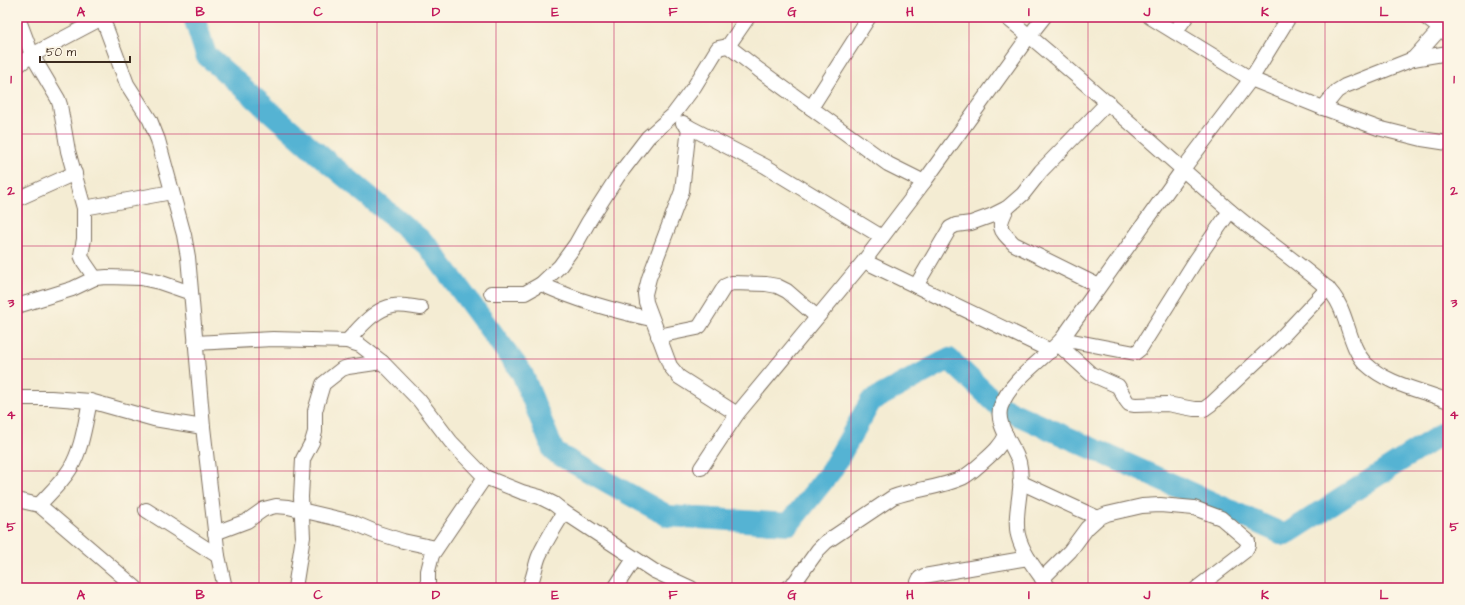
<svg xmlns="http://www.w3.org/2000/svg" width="1465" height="605" viewBox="0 0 1465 605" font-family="'Architects Daughter',sans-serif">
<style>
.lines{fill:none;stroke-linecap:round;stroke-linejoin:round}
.river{stroke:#55b3d3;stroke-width:22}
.street-casing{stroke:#7c6e5d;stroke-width:16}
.street{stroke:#fff;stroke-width:14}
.grid{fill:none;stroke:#c2185b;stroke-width:1;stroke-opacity:0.55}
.neatline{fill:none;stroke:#c2185b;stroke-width:1.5}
.grid-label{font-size:13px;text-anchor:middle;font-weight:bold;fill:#c2185b}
</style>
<rect width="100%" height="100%" fill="#fcf5e5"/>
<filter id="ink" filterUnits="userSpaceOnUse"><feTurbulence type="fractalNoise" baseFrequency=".025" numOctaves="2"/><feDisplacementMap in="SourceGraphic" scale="8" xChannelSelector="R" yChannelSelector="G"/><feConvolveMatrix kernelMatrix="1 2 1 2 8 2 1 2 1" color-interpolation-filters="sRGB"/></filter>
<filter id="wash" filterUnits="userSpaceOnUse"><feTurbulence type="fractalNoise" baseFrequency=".012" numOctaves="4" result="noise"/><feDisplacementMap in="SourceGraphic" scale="16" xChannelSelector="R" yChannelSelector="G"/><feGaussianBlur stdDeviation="0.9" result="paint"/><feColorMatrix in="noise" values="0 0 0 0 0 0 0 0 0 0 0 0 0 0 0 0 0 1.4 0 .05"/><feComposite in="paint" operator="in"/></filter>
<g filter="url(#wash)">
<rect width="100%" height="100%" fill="#f4ecd3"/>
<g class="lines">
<polyline class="river" points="194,17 206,55 317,153 428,246 522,373 554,452 668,516 789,524 831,471 871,401 949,359 1000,407 1285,535 1448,430"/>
</g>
</g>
<g filter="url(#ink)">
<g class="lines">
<g class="street-casing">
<g id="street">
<polyline points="102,17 127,84 150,120 158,140 184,235 188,257 203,427 218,556 225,588"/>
<path d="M 1006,17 C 1083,79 1155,146 1229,210 C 1261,237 1295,260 1326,287 C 1349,307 1346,344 1366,364 C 1388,385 1422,390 1448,401"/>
<polyline points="1150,17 1251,79 1323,108 1378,128 1422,139 1448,143"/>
<polyline points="1425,17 1447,34"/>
<polyline points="17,19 20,23 32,55 58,99 60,105 68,151 84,208 84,239 81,255 84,262 95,278"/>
<polyline points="1175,32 1186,17"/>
<polyline points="728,46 748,17"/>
<polyline points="1413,59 1440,29"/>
<polyline points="17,66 32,55 102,18"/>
<polyline points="811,108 869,17"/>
<polyline points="1323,108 1337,91 1345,86 1413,59 1448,53"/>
<polyline points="683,123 689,127 765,166 882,237"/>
<polyline points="689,127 682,191 649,278 645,294 646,302 670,366 679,377 737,414"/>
<polyline points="17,199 75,173"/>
<polyline points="84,208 172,192"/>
<path d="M 1007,208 C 997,228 999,229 1014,244 L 1099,286"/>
<polyline points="864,261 1051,351"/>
<path d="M 541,284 C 578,301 612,310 651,319"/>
<polyline points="916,286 950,228 956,225 971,223 993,215 1007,208 1023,194 1041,171 1108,102"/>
<polyline points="491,293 525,293 541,284 560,266 576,244 589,221 618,176 648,137 673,115 694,87 718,48 728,46 759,70 888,164 924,182"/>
<polyline points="17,306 72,289 95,278 107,277 141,278 159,282 191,293"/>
<polyline points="658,336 697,328 700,326 725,286 732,283 766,284 777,286 787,291 817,317"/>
<polyline points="1062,339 1135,353 1140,349 1196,260 1230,211"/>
<path d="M 347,341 C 360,328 374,309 393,306 C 402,304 412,307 421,308"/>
<polyline points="195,343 273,339 347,341 360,345 382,362 419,400 451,442 485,477 522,492 540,497 554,504 564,512 654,571 691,588"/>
<polyline points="1058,344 1091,374 1118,386 1126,400 1129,404 1135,405 1167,404 1194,409 1204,409 1211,404 1278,341 1328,288"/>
<polyline points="17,398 51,398 90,401 154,419 203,427"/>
<polyline points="701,468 737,414 864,261 924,182 1029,36 1044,17"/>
<polyline points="1020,482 1098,518"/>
<polyline points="17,500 39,505 136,588"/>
<path d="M 39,505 C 49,494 62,482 70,469 C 82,449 85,424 90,401"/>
<polyline points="146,510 218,556"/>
<polyline points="215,533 247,521 264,509 276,506 288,507 352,522 378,533 403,541 436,548"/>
<polyline points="1042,579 1070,551 1087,528 1098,518 1107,514 1142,506 1160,505 1194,508 1221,518 1248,541 1248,546 1245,551 1197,588"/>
<polyline points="295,588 303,537 301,497 303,459 312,442 315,432 315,411 323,384 342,369 348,367 382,362"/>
<polyline points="428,588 428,571 432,555 485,477"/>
<path d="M 529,588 C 534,577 535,566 539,556 C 546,540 556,526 564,512"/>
<polyline points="615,588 634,559"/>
<path d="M 787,588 L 795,582 L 818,550 L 826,542 L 893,497 C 915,489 940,488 962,478 C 970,474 977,467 984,461 C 993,453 1001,446 1006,435"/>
<polyline points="919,588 918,582 920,578 924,576 1028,558"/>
<path d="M 1049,588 C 1038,572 1023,555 1018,535 C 1013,512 1025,486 1019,462 C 1014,445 994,424 1001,406 C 1011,379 1043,360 1062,339 L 1183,169 L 1251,79 L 1289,17"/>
</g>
</g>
<use href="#street" class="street"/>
</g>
</g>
<path class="grid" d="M 140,17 L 140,588M 259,17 L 259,588M 377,17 L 377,588M 496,17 L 496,588M 614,17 L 614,588M 732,17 L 732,588M 851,17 L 851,588M 969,17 L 969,588M 1088,17 L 1088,588M 1206,17 L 1206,588M 1325,17 L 1325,588M 17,134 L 1448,134M 17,246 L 1448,246M 17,359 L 1448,359M 17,471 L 1448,471"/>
<rect width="1465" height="605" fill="none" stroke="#fcf5e5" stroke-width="44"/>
<path d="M40 56v6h90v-6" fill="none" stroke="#3b2a1e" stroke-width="2"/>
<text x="46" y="56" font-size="12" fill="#3b2a1e" stroke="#fcf5e5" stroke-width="3" paint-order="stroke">50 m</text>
<rect x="22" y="22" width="1421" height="561" class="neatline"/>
<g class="grid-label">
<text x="81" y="16">A</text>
<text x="200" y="16">B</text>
<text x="318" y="16">C</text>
<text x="436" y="16">D</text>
<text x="555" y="16">E</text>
<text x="673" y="16">F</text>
<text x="792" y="16">G</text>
<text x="910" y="16">H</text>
<text x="1029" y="16">I</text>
<text x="1147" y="16">J</text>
<text x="1265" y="16">K</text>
<text x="1384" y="16">L</text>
<text x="11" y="83">1</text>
<text x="1454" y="83">1</text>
<text x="11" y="195">2</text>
<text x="1454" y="195">2</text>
<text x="11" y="307">3</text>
<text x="1454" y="307">3</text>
<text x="11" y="419">4</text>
<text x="1454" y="419">4</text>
<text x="11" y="531">5</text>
<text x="1454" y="531">5</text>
<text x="81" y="599">A</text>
<text x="200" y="599">B</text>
<text x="318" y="599">C</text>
<text x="436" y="599">D</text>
<text x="555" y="599">E</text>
<text x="673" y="599">F</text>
<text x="792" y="599">G</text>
<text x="910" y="599">H</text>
<text x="1029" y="599">I</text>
<text x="1147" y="599">J</text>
<text x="1265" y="599">K</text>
<text x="1384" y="599">L</text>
</g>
</svg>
